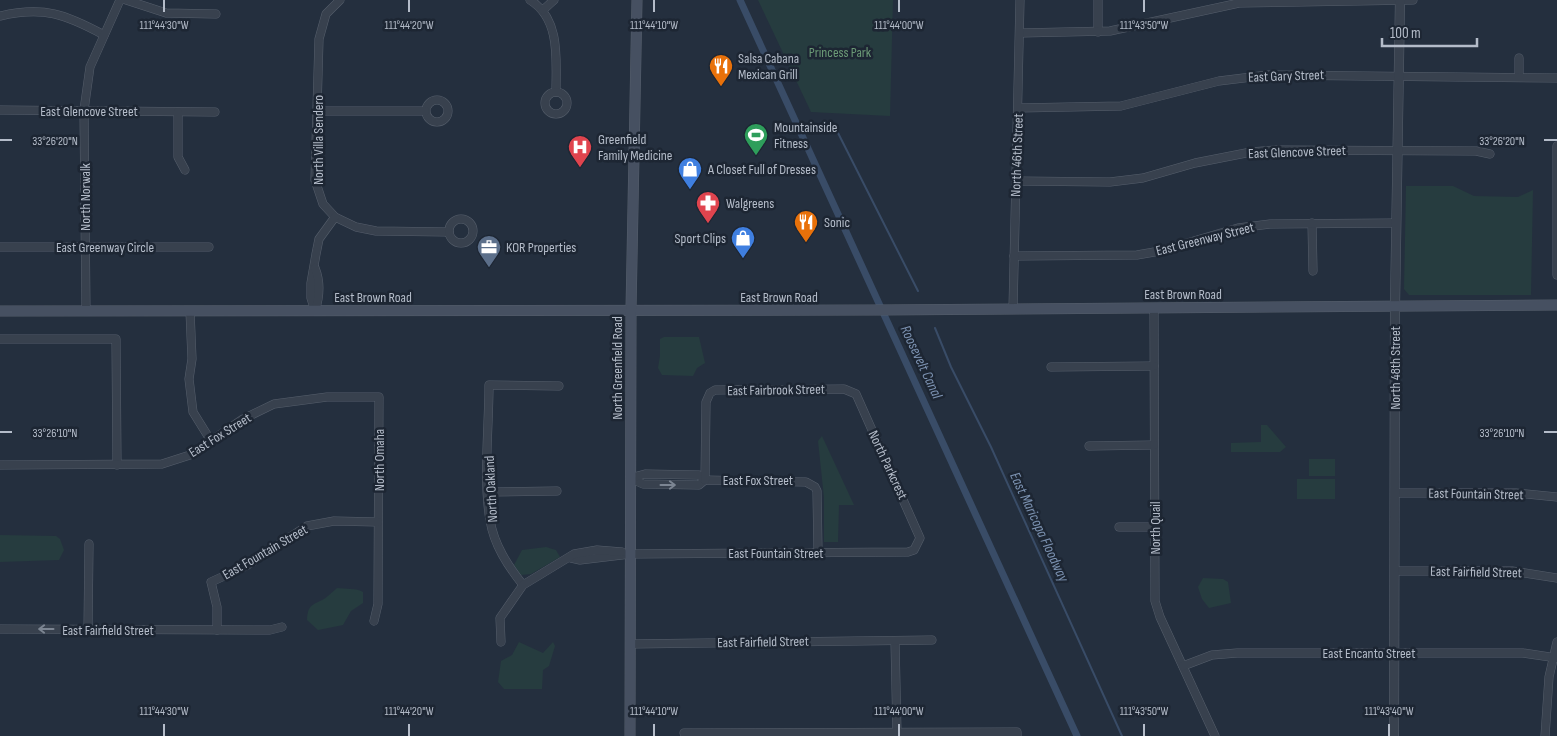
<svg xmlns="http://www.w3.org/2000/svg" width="1557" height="736" viewBox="0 0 1557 736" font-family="'Sofia Sans Condensed',sans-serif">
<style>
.green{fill:#263c3f}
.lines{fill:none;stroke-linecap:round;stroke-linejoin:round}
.stream{stroke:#394c67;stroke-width:2}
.canal{stroke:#394c67;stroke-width:7}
.minor-casing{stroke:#565f6c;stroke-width:9}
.tertiary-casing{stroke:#565f6c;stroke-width:10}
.secondary-casing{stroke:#565f6c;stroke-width:11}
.minor{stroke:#38414e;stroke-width:8}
.tertiary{stroke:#38414e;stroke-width:9}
.secondary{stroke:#465061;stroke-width:10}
.oneway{stroke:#7c8592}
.ticks{fill:none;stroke:#b4bcc9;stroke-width:2}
.labels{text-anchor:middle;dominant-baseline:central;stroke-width:5;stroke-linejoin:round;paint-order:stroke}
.park-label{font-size:14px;fill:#6b9a76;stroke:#1d2633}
.poi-label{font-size:14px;fill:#b4bcc9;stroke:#1d2633;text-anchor:start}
.street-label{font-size:14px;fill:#b4bcc9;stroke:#1d2633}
.water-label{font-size:15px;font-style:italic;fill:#7c92b1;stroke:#1d2633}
.ticks-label{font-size:12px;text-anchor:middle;fill:#b4bcc9;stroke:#1d2633;stroke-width:5;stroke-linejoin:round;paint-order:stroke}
</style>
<rect width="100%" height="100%" fill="#242f3e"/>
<g class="green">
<polygon points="758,0 893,0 890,116 811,112"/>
<polygon points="1406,186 1453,186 1474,196 1518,197 1533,190 1531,295 1409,295 1404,289"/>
<polygon points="664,337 699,337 705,363 697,368 693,376 662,375 658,368 660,356 660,339"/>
<polygon points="1261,425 1267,425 1286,447 1280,452 1231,452 1231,443 1261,442"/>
<polygon points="822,436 854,505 839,505 838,542 824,542 824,498 818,441"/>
<rect x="1309" y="459" width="26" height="17"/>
<rect x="1297" y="479" width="38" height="20"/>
<polygon points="0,535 56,536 60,539 64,550 59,560 0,562"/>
<polygon points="546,547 556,550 560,557 531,574 521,575 514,565 522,550"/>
<polygon points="1203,578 1223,579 1228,582 1231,603 1209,608 1202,599 1198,587"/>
<path d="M 337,588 C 345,589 357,588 363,592 L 363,603 L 351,611 L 343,625 L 318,630 L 307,620 C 308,608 309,606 320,601 C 326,599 332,592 337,588 Z"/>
<polygon points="519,642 543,653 553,642 555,646 549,666 543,670 542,689 504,689 498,682 501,661 512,655"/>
</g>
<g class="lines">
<g class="stream">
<polyline points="835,127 918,291"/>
<polyline points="935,328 951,367 991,447 1122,736"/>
</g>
<polyline class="canal" points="740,0 1077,736"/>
<g class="minor-casing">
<g id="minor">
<polyline points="126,0 166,13 216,14"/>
<polyline points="340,0 326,14 319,39 315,180 323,204 335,217 356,227 376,231 449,232"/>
<path d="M 530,0 C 561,19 556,60 556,92"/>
<polyline points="1098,0 1098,32"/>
<polyline points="543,10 554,0"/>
<path d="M 0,16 C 44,6 65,14 104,35"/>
<polyline points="1020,33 1110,31 1239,3 1413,0"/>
<polyline points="1519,77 1519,58"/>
<circle cx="556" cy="103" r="11"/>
<circle cx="437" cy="111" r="11"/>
<polyline points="1018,108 1121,106 1219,81 1268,75 1557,78"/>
<polyline points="0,110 215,112"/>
<polyline points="317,111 425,111"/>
<polyline points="178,112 178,157 185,170"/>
<polyline points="1557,146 1557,275"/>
<polyline points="1016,181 1110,182 1143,178 1195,163 1251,152 1275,150 1476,151 1490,154"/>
<circle cx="461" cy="231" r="12"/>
<polyline points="1312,223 1313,271"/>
<polyline points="1,247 209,247"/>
<polyline points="1014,256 1137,255 1160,251 1238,228 1270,224 1396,223"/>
<polyline points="1154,308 1155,601 1160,617 1215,736"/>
<polyline points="1013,309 1020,0"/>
<polyline points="86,311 84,110 90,67 120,0"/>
<polyline points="190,311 192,359 189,379 193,412 211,441"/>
<polyline points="315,311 311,298 311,283 316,254 319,239 335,217"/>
<path d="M 315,311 C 320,296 321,283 315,268"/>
<polyline points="0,339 116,339 117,465"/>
<polyline points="1051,367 1154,366"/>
<polyline points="1089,446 1154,445"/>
<polyline points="0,465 162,464 190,455 243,419 274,404 327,397 379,397 378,604 374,621"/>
<polyline points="630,478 643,484 699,485 705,480 806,482 815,487 817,491 818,552"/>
<polyline points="630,478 645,474 699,475 705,480"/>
<polyline points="488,492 557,491"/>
<polyline points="1396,493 1516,493 1557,497"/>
<polyline points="1119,527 1154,527"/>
<polyline points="571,558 580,560 630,554 908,552 914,550 920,538 856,394 844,389 715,390 710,393 706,402 705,480"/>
<polyline points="1395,571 1512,571 1557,578"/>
<path d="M 523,585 C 508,566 494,545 490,520 C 483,480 489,427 489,385 L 559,386"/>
<polyline points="0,629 270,630 282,627"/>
<polyline points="88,630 89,544"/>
<polyline points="217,630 217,607 211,582 246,566 307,526 334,521 378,522"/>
<polyline points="895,641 897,733"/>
<polyline points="501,642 500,618 523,585 574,554 597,550 622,552"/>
<polyline points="630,644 932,640"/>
<polyline points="1183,666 1212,655 1237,653 1523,653 1557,658"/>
<polyline points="684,733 1017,732 1017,736"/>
<polyline points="1545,736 1549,677 1557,642"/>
</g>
</g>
<g class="tertiary-casing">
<polyline id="tertiary" points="1394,736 1395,306 1400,0"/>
</g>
<g class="secondary-casing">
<g id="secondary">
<polyline points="0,311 878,310 1557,305"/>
<polyline points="630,736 631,310 637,0"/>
</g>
</g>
<use href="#minor" class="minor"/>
<use href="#tertiary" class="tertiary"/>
<use href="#secondary" class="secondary"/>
</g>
<defs><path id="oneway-shaft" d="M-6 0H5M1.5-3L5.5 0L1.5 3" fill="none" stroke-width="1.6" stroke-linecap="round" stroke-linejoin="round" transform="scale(1.25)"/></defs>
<g class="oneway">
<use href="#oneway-shaft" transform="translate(668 485)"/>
<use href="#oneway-shaft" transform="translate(46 629) rotate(-180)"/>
</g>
<path class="ticks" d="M 164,0 L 164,12M 409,0 L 409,12M 654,0 L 654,12M 899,0 L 899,12M 1144,0 L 1144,12M 0,140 L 12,140M 1544,140 L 1557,140M 0,432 L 12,432M 1544,432 L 1557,432M 164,724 L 164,736M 409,724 L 409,736M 654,724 L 654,736M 899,724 L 899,736M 1144,724 L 1144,736M 1389,724 L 1389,736"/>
<defs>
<g id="restaurant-pin" transform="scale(1.25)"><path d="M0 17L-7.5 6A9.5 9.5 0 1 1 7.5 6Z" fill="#e8710a" stroke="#1d2633"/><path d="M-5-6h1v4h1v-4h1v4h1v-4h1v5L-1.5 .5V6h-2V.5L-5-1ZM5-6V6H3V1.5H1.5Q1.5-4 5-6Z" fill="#fff"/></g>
<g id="stadium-pin" transform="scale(1.25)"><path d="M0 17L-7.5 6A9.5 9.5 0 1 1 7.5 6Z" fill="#2e9e5b" stroke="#1d2633"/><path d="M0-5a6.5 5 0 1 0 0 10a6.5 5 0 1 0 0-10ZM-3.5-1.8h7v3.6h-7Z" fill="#fff"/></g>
<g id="hospital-pin" transform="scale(1.25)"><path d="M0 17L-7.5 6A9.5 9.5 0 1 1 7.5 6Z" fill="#e0444e" stroke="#1d2633"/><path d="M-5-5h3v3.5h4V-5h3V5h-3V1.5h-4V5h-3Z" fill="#fff"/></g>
<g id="shop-pin" transform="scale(1.25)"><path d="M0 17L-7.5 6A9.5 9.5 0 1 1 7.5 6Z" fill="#3f7fe0" stroke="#1d2633"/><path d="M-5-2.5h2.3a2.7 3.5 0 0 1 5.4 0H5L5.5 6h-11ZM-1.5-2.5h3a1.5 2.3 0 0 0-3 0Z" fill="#fff"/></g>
<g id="pharmacy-pin" transform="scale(1.25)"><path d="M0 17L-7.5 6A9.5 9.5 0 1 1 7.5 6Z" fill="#e0444e" stroke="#1d2633"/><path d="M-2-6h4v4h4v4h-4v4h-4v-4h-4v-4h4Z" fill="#fff"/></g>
<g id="office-pin" transform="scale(1.25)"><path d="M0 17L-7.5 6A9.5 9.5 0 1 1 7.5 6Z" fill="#5c6f8a" stroke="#1d2633"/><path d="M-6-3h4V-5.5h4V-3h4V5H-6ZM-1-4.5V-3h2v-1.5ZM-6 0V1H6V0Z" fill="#fff"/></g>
</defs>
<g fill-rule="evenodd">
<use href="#restaurant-pin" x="721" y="66"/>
<use href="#stadium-pin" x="756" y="135"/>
<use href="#hospital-pin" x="580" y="147"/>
<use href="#shop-pin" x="690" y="169"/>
<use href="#pharmacy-pin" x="708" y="203"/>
<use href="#restaurant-pin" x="806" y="222"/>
<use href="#shop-pin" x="743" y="238"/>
<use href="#office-pin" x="489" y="247"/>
</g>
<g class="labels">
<g class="park-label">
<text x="840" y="52">Princess Park</text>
</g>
<g class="poi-label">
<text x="738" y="58">Salsa Cabana<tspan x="738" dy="16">Mexican Grill</tspan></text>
<text x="774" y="127">Mountainside<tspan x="774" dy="16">Fitness</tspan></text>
<text x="598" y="139">Greenfield<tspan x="598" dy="16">Family Medicine</tspan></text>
<text x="708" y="169">A Closet Full of Dresses</text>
<text x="726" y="203">Walgreens</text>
<text x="824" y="222">Sonic</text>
<text x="726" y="238" text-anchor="end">Sport Clips</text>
<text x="506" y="247">KOR Properties</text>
</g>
<g class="street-label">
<text transform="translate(1286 76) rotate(-2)">East Gary Street</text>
<text x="89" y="111">East Glencove Street</text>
<text transform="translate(318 140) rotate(-90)">North Villa Sendero</text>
<text transform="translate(1297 152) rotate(-2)">East Glencove Street</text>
<text transform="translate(1017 155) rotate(-88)">North 46th Street</text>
<text transform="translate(85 197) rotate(-90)">North Norwalk</text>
<text transform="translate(1205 239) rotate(-14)">East Greenway Street</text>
<text x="105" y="247">East Greenway Circle</text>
<text x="1183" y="294">East Brown Road</text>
<text x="373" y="297">East Brown Road</text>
<text x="779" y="297">East Brown Road</text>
<text transform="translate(617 368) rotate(-90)">North Greenfield Road</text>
<text transform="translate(1395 368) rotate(-90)">North 48th Street</text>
<text transform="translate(776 390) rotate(-1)">East Fairbrook Street</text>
<text transform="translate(220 435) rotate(-32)">East Fox Street</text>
<text transform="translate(379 460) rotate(-90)">North Omaha</text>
<text transform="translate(888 465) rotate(65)">North Parkcrest</text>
<text x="758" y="480">East Fox Street</text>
<text transform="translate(491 489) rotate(-93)">North Oakland</text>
<text transform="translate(1476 494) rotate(1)">East Fountain Street</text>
<text transform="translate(1155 528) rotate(-90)">North Quail</text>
<text transform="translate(265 552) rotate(-30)">East Fountain Street</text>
<text x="776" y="553">East Fountain Street</text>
<text transform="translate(1476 572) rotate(1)">East Fairfield Street</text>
<text x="108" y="630">East Fairfield Street</text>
<text transform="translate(763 642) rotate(-1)">East Fairfield Street</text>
<text x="1369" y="653">East Encanto Street</text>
</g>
<g class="water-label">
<text transform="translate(921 362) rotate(65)">Roosevelt Canal</text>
<text transform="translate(1039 527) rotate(65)">East Maricopa Floodway</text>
</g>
</g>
<g class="ticks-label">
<text x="164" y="29">111°44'30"W</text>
<text x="409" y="29">111°44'20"W</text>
<text x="654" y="29">111°44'10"W</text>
<text x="899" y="29">111°44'00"W</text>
<text x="1144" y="29">111°43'50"W</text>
<text x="55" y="145">33°26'20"N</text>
<text x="1502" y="145">33°26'20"N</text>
<text x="55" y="437">33°26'10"N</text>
<text x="1502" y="437">33°26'10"N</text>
<text x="164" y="715">111°44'30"W</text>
<text x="409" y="715">111°44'20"W</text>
<text x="654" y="715">111°44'10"W</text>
<text x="899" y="715">111°44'00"W</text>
<text x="1144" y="715">111°43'50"W</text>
<text x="1389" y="715">111°43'40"W</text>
</g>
<path d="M1382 38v8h95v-8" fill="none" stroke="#b4bcc9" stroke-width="2.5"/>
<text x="1390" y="38" font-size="15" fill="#b4bcc9" stroke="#1d2633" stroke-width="4" paint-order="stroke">100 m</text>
</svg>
